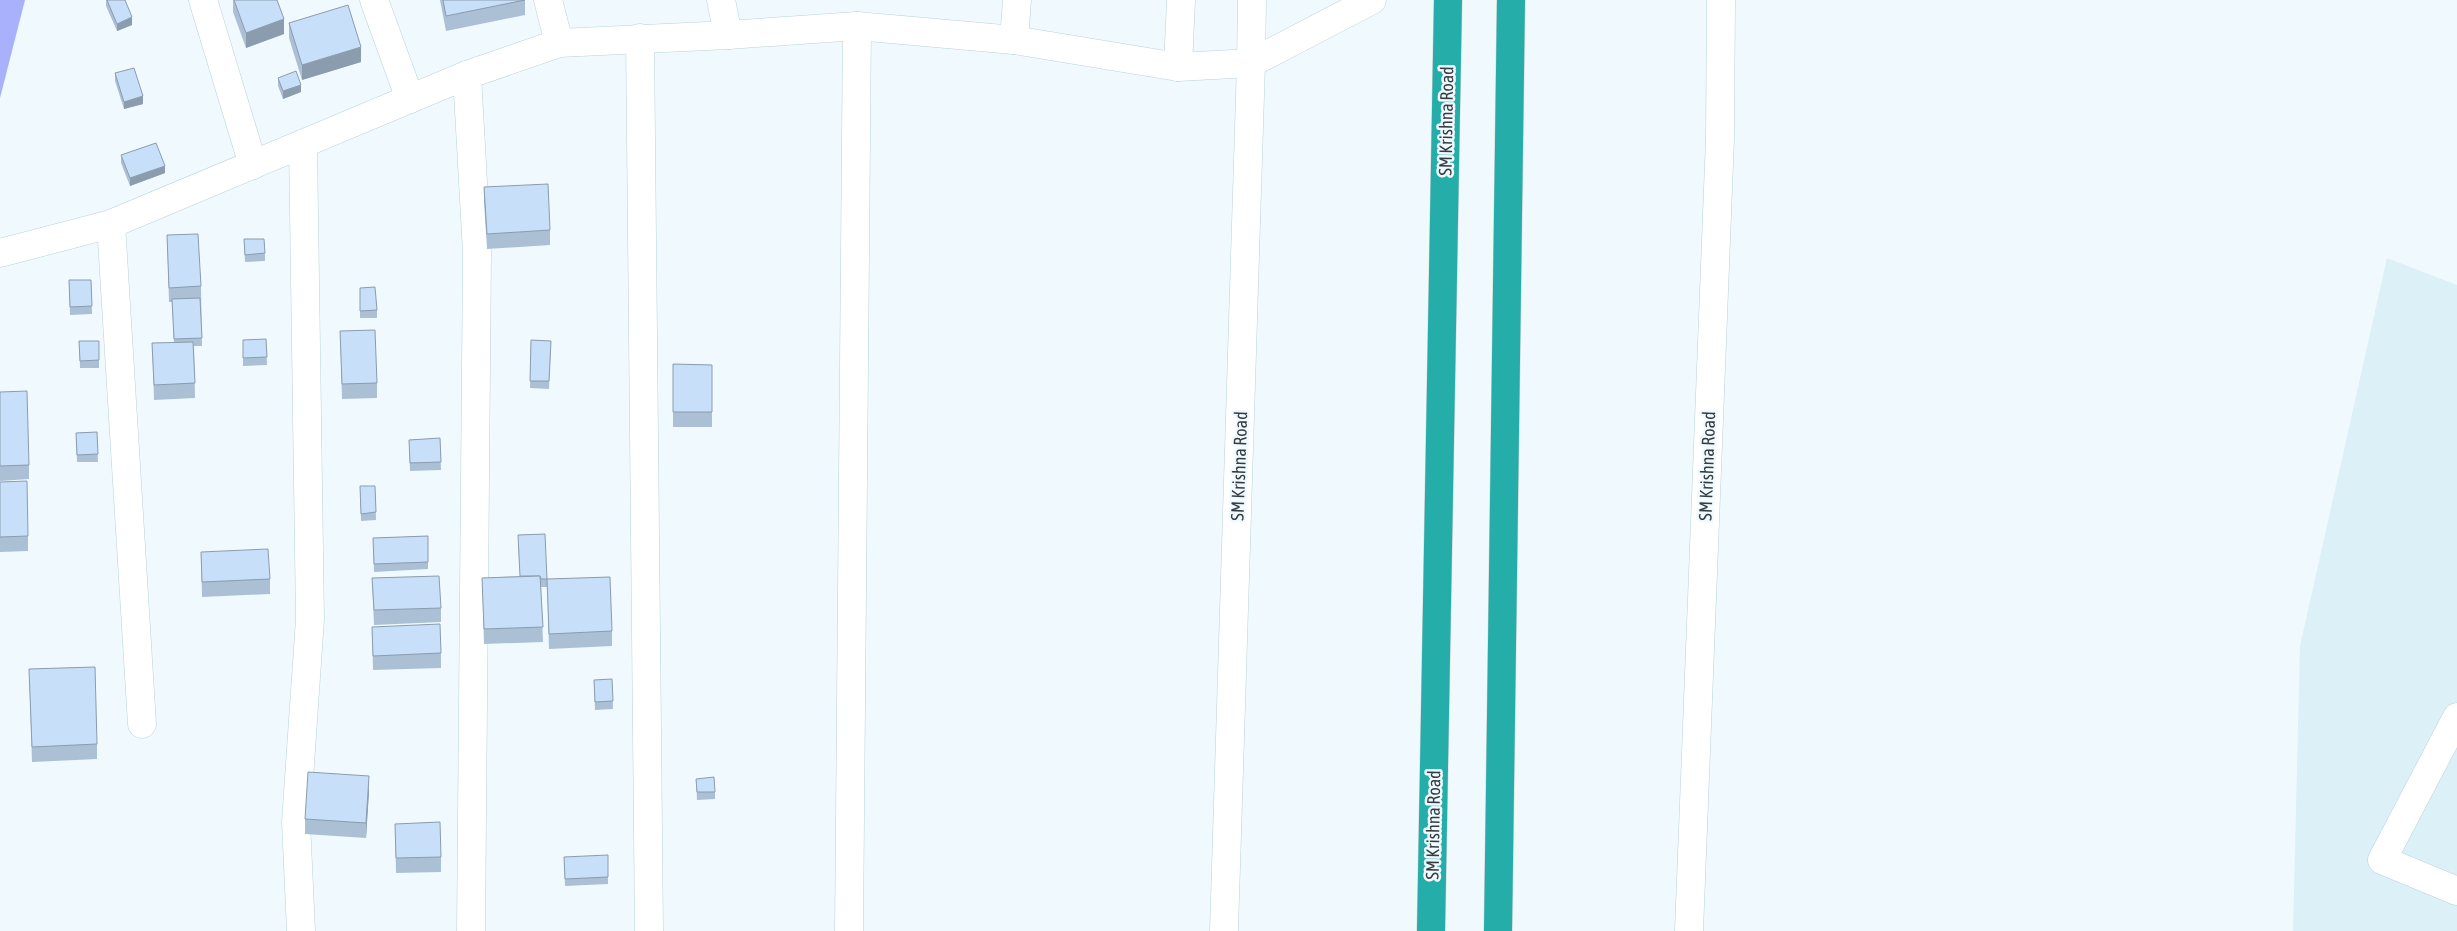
<svg xmlns="http://www.w3.org/2000/svg" width="2457" height="931" viewBox="0 0 2457 931" font-family="'Asap Condensed',sans-serif">
<style>
.built{fill:#dcf0f8}
.water{fill:#a9b1fc}
.lines{fill:none;stroke-linecap:round;stroke-linejoin:round}
.minor-casing{stroke:#b9d2db;stroke-width:29}
.highway-casing{stroke:#d2d4d5;stroke-width:29}
.minor{stroke:#fff;stroke-width:28}
.highway{stroke:#25ada9;stroke-width:28}
.wall{fill:#abc0d5}
.shaded-wall{fill:#8b9cae}
.building{fill:#c7dff8;stroke:#8b9cae}
.labels{text-anchor:middle;dominant-baseline:central;stroke-width:5;stroke-linejoin:round;paint-order:stroke}
.street-label{font-size:18px;fill:#333d41;stroke:#f0fafe}
</style>
<rect width="100%" height="100%" fill="#f0fafe"/>
<polygon class="built" points="2387,258 2457,285 2457,931 2293,931 2300,646"/>
<polygon class="water" points="0,0 25,0 0,98"/>
<g class="lines">
<g class="minor-casing">
<g id="minor">
<polyline points="203,0 253,165"/>
<polyline points="374,0 410,99"/>
<polyline points="548,0 559,43"/>
<polyline points="721,0 728,35"/>
<polyline points="640,38 649,931"/>
<polyline points="1014,40 1017,0"/>
<polyline points="1178,67 1181,0"/>
<polyline points="467,75 477,253 471,931"/>
<polyline points="111,224 142,724"/>
<polyline points="0,253 111,224 467,75 559,43 728,35 857,26 1014,40 1178,67 1251,63 1372,0"/>
<polyline points="2457,717 2382,860 2457,891"/>
<polyline points="301,931 296,822 310,619 303,144"/>
<polyline points="849,931 857,26"/>
<polyline points="1224,931 1251,63 1252,0"/>
<polyline points="1689,931 1720,138 1721,0"/>
</g>
</g>
<g class="highway-casing">
<g id="highway">
<polyline points="1431,931 1448,0"/>
<polyline points="1498,931 1511,0"/>
</g>
</g>
<use href="#minor" class="minor"/>
<use href="#highway" class="highway"/>
</g>
<g class="wall">
<polygon points="106,0 125,0 132,25 117,31 106,6"/>
<polygon points="233,0 277,0 284,34 246,48 233,12"/>
<polygon points="440,0 525,0 525,15 446,31"/>
<polygon points="289,23 361,62 302,80 289,38"/>
<polygon points="115,73 143,104 124,109 115,81"/>
<polygon points="278,78 301,92 283,99 278,86"/>
<polygon points="121,155 165,173 130,186 121,163"/>
<polygon points="484,187 550,230 550,245 487,249 484,202"/>
<polygon points="167,235 201,286 202,346 194,346 195,398 154,400 152,343 174,343 172,302 169,302"/>
<polygon points="244,239 265,253 265,261 245,262"/>
<polygon points="69,280 91,280 92,314 70,315"/>
<polygon points="360,288 377,310 377,318 360,318"/>
<polygon points="340,331 377,383 377,398 342,399"/>
<polygon points="266,339 267,365 243,366 243,340"/>
<polygon points="531,340 551,341 549,389 530,388"/>
<polygon points="79,341 99,341 99,368 80,368"/>
<polygon points="673,364 712,365 712,427 673,427"/>
<polygon points="0,392 29,465 29,479 0,481"/>
<polygon points="97,432 98,462 77,462 76,433"/>
<polygon points="440,438 441,470 410,471 409,440"/>
<polygon points="0,482 28,536 28,551 0,552"/>
<polygon points="360,486 375,486 376,520 361,521"/>
<polygon points="428,536 428,569 374,572 373,538"/>
<polygon points="518,543 547,579 547,587 541,587 543,642 484,644 482,578 520,576"/>
<polygon points="201,552 270,579 270,594 202,597"/>
<polygon points="372,578 441,608 441,622 374,625"/>
<polygon points="547,579 612,631 612,646 549,649"/>
<polygon points="372,627 441,653 441,668 373,670"/>
<polygon points="29,669 97,744 97,759 32,762"/>
<polygon points="612,679 613,709 595,710 594,680"/>
<polygon points="696,779 715,792 715,799 697,800"/>
<polygon points="369,791 366,838 305,834 305,819"/>
<polygon points="395,824 441,857 441,872 396,873"/>
<polygon points="564,857 608,877 608,884 565,886"/>
</g>
<g class="shaded-wall">
<polygon points="132,17 132,25 117,31 117,24"/>
<polygon points="284,19 284,34 246,48 246,33"/>
<polygon points="361,47 361,62 302,80 302,65"/>
<polygon points="301,85 301,92 283,99 283,91"/>
<polygon points="143,96 143,104 124,109 124,102"/>
<polygon points="165,166 165,173 130,186 130,178"/>
<polygon points="369,776 369,791 366,838 366,823"/>
</g>
<g class="building">
<polygon points="107,0 125,0 132,17 117,24"/>
<polygon points="234,0 277,0 284,19 246,33"/>
<polygon points="443,0 525,0 446,16"/>
<polygon points="348,5 361,47 302,65 289,23"/>
<polygon points="134,68 143,96 124,102 115,73"/>
<polygon points="296,71 301,85 283,91 278,78"/>
<polygon points="156,143 165,166 130,178 121,155"/>
<polygon points="548,184 550,230 487,234 484,187"/>
<polygon points="198,234 201,286 169,288 167,235"/>
<polygon points="244,239 264,239 265,253 245,255"/>
<polygon points="69,280 91,280 92,306 70,307"/>
<polygon points="375,287 377,310 360,311 360,288"/>
<polygon points="200,298 202,338 174,339 172,299"/>
<polygon points="375,330 377,383 342,384 340,331"/>
<polygon points="266,339 267,357 243,358 243,340"/>
<polygon points="531,340 551,341 549,381 530,381"/>
<polygon points="79,341 99,341 99,360 80,361"/>
<polygon points="193,342 195,383 154,385 152,343"/>
<polygon points="673,364 712,365 712,412 673,412"/>
<polygon points="27,391 29,465 0,466 0,392"/>
<polygon points="97,432 98,454 77,455 76,433"/>
<polygon points="440,438 441,462 410,463 409,440"/>
<polygon points="27,481 28,536 0,537 0,482"/>
<polygon points="360,486 375,486 376,512 361,514"/>
<polygon points="545,534 547,579 541,579 540,576 520,576 518,535"/>
<polygon points="428,536 428,562 374,564 373,538"/>
<polygon points="268,549 270,579 202,582 201,552"/>
<polygon points="439,576 441,608 374,610 372,578"/>
<polygon points="540,576 543,627 484,629 482,578"/>
<polygon points="610,577 612,631 549,634 547,579"/>
<polygon points="440,624 441,653 373,656 372,627"/>
<polygon points="95,667 97,744 32,747 29,669"/>
<polygon points="612,679 613,701 595,702 594,680"/>
<polygon points="308,772 369,776 366,823 305,819"/>
<polygon points="714,777 715,792 697,792 696,779"/>
<polygon points="440,822 441,857 396,858 395,824"/>
<polygon points="608,855 608,877 565,879 564,857"/>
</g>
<g class="labels">
<g class="street-label">
<text transform="translate(1446 121) rotate(-89)">SM Krishna Road</text>
<text transform="translate(1239 466) rotate(-88)">SM Krishna Road</text>
<text transform="translate(1707 466) rotate(-88)">SM Krishna Road</text>
<text transform="translate(1433 825) rotate(-89)">SM Krishna Road</text>
</g>
</g>
</svg>
